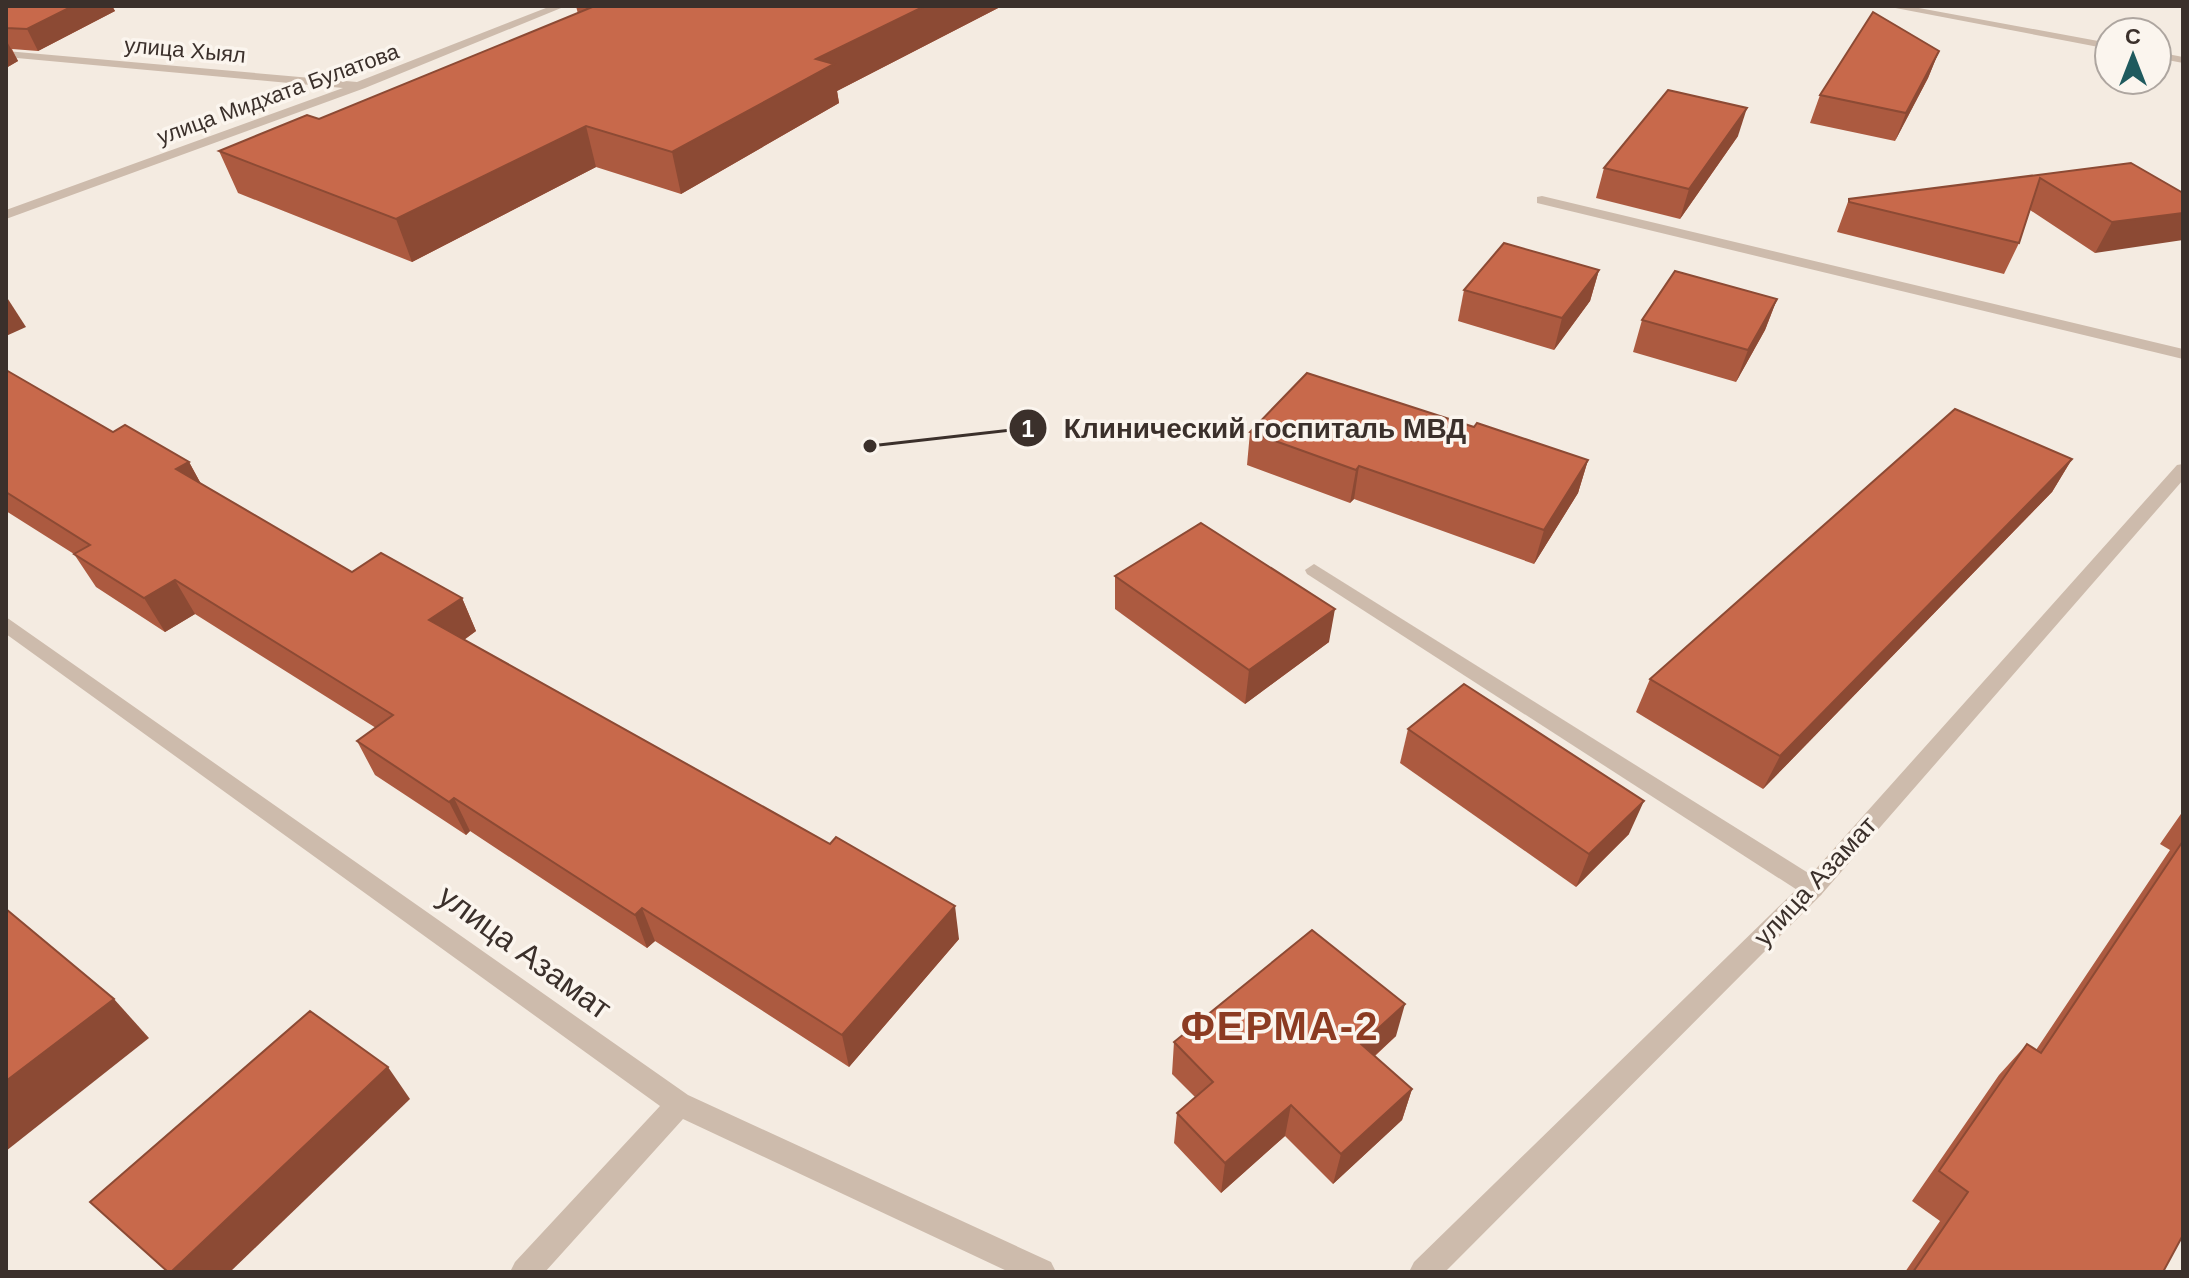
<svg xmlns="http://www.w3.org/2000/svg" width="2189" height="1278" viewBox="0 0 2189 1278" font-family="Arial,sans-serif">
<style>
.lines{fill:none;stroke-linecap:round;stroke-linejoin:round}
.lane{fill:#cdbbac;fill-rule:evenodd}
.street{fill:#cdbbac;fill-rule:evenodd}
.wall{fill:#ac5a40}
.shaded-wall{fill:#8c4a34}
.building{fill:#c8694b;stroke:#8c4a34;stroke-width:2}
.labels{text-anchor:middle;dominant-baseline:central;stroke-width:7;stroke-linejoin:round;paint-order:stroke}
.far-street-label{font-size:22px;fill:#3b302b;stroke:#fbf5ee}
.street-label{font-size:26px;fill:#3b302b;stroke:#fbf5ee}
.near-street-label{font-size:32px;fill:#3b302b;stroke:#fbf5ee}
.near-district-label{font-size:40px;font-weight:bold;letter-spacing:2px;fill:#8c3b22;stroke:#fbf5ee}
.leader{fill:none;stroke:#3b302b;stroke-width:3}
.callout-dot{fill:#3b302b;stroke:#fbf5ee;stroke-width:3}
.mark-label{font-size:24px;text-anchor:middle;font-weight:bold;fill:#fff}
.callout-label{font-size:28px;text-anchor:middle;font-weight:bold;fill:#3b302b;stroke:#fbf5ee;stroke-width:7;stroke-linejoin:round;paint-order:stroke}
</style>
<rect width="100%" height="100%" fill="#f4ebe1"/>
<g class="lines">
<polygon class="lane" points="1314,564 1821,881 1825,888 1821,895 1813,898 1805,895 1307,574 1305,570"/>
<g class="street">
<polygon points="551,6 566,6 365,88 6,219 6,210 343,88 6,57 6,51 357,82"/>
<polygon points="1885,6 1908,6 2109,43 2109,49"/>
<polygon points="2157,52 2183,57 2183,63 2157,58"/>
<polygon points="1542,196 2183,349 2183,359 1537,203 1537,197"/>
<polygon points="2183,464 2183,480 1821,895 1445,1272 1409,1272 1414,1262 1805,881 2177,465"/>
<polygon points="6,617 688,1095 1051,1262 1056,1272 1009,1272 683,1119 545,1272 510,1272 515,1262 660,1106 6,634"/>
</g>
</g>
<g class="wall">
<polygon points="6,6 112,6 115,11 38,51 12,49 18,61 6,68"/>
<polygon points="576,6 1002,6 837,91 839,103 681,194 596,167 412,262 238,193 219,151 319,119 578,14"/>
<polygon points="1939,51 1928,78 1895,141 1810,123 1820,95"/>
<polygon points="1738,136 1680,219 1596,198 1604,168"/>
<polygon points="2131,163 2183,193 2095,253 2030,210 2019,243 2004,274 1837,232 1849,199"/>
<polygon points="1599,270 1590,301 1554,350 1458,321 1464,290"/>
<polygon points="1777,299 1765,330 1736,382 1633,352 1642,320"/>
<polygon points="6,370 113,432 189,462 201,484 352,572 462,598 476,631 464,640 959,939 849,1067 655,941 647,948 470,831 466,835 375,775 357,741 376,728 195,614 165,632 96,587 74,554 6,511"/>
<polygon points="1474,427 1588,460 1578,493 1534,564 1354,499 1350,503 1247,465 1250,432"/>
<polygon points="2072,459 2052,492 1763,789 1636,712 1650,679"/>
<polygon points="1115,576 1329,642 1245,704 1115,609"/>
<polygon points="1408,729 1629,834 1576,887 1400,763"/>
<polygon points="2183,811 2183,1235 2163,1272 1905,1272 1940,1221 1912,1201 1999,1075 2027,1044 2036,1050 2170,850 2160,844"/>
<polygon points="1396,1036 1375,1056 1412,1089 1402,1120 1333,1184 1285,1136 1221,1193 1174,1143 1177,1113 1195,1097 1172,1074 1174,1042"/>
</g>
<g class="shaded-wall">
<polygon points="73,6 112,6 115,11 38,51 27,29"/>
<polygon points="925,6 1002,6 837,91 839,103 681,194 672,152 816,59"/>
<polygon points="6,40 18,61 6,68"/>
<polygon points="1939,51 1928,78 1895,141 1906,113"/>
<polygon points="1747,108 1738,136 1680,219 1689,189"/>
<polygon points="586,126 596,167 412,262 396,219"/>
<polygon points="2183,213 2183,240 2095,253 2112,222"/>
<polygon points="1599,270 1590,301 1554,350 1562,318"/>
<polygon points="6,296 26,327 6,336"/>
<polygon points="1777,299 1765,330 1736,382 1748,350"/>
<polygon points="2072,459 2052,492 1763,789 1780,756"/>
<polygon points="1588,460 1578,493 1534,564 1544,530"/>
<polygon points="189,462 207,495 176,469"/>
<polygon points="1359,466 1354,499 1350,503 1356,470"/>
<polygon points="175,580 195,614 165,632 144,598"/>
<polygon points="462,598 476,631 444,654 429,620"/>
<polygon points="1335,609 1329,642 1245,704 1249,670"/>
<polygon points="454,798 470,831 466,835 449,802"/>
<polygon points="1644,801 1629,834 1576,887 1589,854"/>
<polygon points="955,906 959,939 849,1067 842,1035"/>
<polygon points="642,908 655,941 647,948 635,915"/>
<polygon points="114,999 149,1038 6,1151 6,1081"/>
<polygon points="1405,1004 1396,1036 1353,1075 1361,1044"/>
<polygon points="388,1067 410,1099 230,1272 171,1272"/>
<polygon points="1412,1089 1402,1120 1333,1184 1341,1154"/>
<polygon points="1291,1105 1285,1136 1221,1193 1225,1163"/>
</g>
<g class="building">
<polygon points="6,6 73,6 27,29 6,28"/>
<polygon points="582,6 925,6 816,59 834,64 672,152 586,126 396,219 219,151 307,115 319,119 590,8"/>
<polygon points="1873,12 1939,51 1906,113 1820,95"/>
<polygon points="1668,90 1747,108 1689,189 1604,168"/>
<polygon points="2131,163 2183,193 2183,213 2112,222 2040,178 2019,243 1849,202 1849,199"/>
<polygon points="1504,243 1599,270 1562,318 1464,290"/>
<polygon points="1675,271 1777,299 1748,350 1642,320"/>
<polygon points="6,370 113,432 125,425 189,462 176,469 352,572 381,553 462,598 429,620 830,844 836,837 955,906 842,1035 642,908 635,915 454,798 449,802 357,741 393,715 175,580 144,598 74,554 90,545 6,492"/>
<polygon points="1307,373 1474,427 1477,423 1588,460 1544,530 1359,466 1356,470 1250,432"/>
<polygon points="1955,409 2072,459 1780,756 1650,679"/>
<polygon points="1201,523 1335,609 1249,670 1115,576"/>
<polygon points="1464,684 1644,801 1589,854 1408,729"/>
<polygon points="2183,841 2183,1235 2163,1272 1913,1272 1968,1192 1939,1171 2027,1044 2041,1053"/>
<polygon points="6,909 114,999 6,1081"/>
<polygon points="1312,930 1405,1004 1361,1044 1412,1089 1341,1154 1291,1105 1225,1163 1177,1113 1213,1082 1174,1042"/>
<polygon points="310,1011 388,1067 171,1272 168,1272 90,1202"/>
</g>
<g class="labels">
<g class="far-street-label">
<text transform="translate(185 50) rotate(5)">улица Хыял</text>
<text transform="translate(278 94) rotate(-20)">улица Мидхата Булатова</text>
</g>
<g class="street-label">
<text transform="translate(1815 881) rotate(-47)">улица Азамат</text>
</g>
<g class="near-street-label">
<text transform="translate(525 952) rotate(36)">улица Азамат</text>
</g>
<g class="near-district-label">
<text x="1280" y="1026">ФЕРМА-2</text>
</g>
</g>
<path class="leader" d="M870 446L1028 428"/>
<g class="callout-dot">
<circle cx="870" cy="446" r="8"/>
<circle cx="1028" cy="428" r="20"/>
</g>
<g class="mark-label">
<text x="1028" y="437">1</text>
</g>
<g class="callout-label">
<text x="1265" y="438">Клинический госпиталь МВД</text>
</g>
<rect width="2189" height="1278" fill="none" stroke="#3b302b" stroke-width="16"/>
<g transform="translate(2133 56)"><circle r="38" fill="#fbf5ee" stroke="#aea6a0" stroke-width="2"/>
<path d="M0-6L14 30L0 20L-14 30Z" fill="#1f5a5e"/>
<text y="-12" font-size="22" font-weight="bold" text-anchor="middle" fill="#3b302b">С</text>
</g>
</svg>
